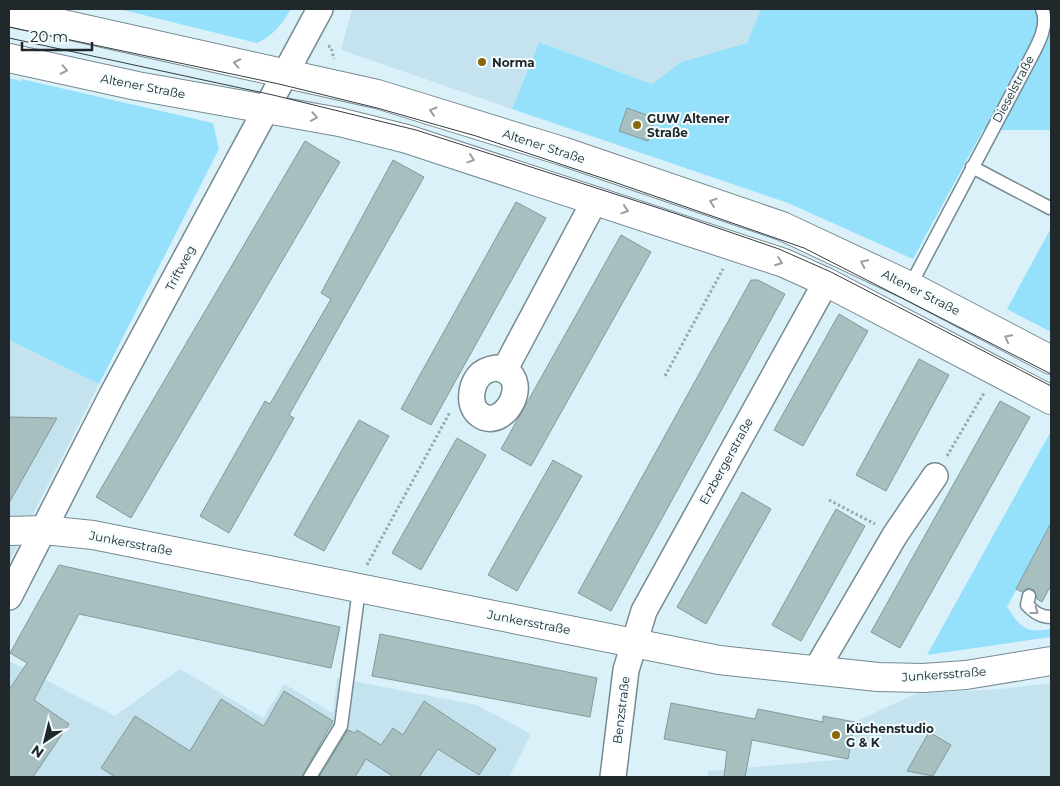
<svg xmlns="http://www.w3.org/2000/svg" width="1060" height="786" viewBox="0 0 1060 786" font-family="Montserrat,sans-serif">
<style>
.built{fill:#c5e3ef}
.green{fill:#95e0fb}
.building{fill:#a7bfbf;stroke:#839a9a}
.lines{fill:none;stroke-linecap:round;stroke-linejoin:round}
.service-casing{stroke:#768a92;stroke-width:15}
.minor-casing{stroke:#768a92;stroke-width:28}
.tertiary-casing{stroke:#768a92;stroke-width:30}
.secondary-casing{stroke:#768a92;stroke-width:30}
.path{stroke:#98a9b0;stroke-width:3;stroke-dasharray:2.5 2.5;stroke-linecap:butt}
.service{stroke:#fff;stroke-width:12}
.minor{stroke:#fff;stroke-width:25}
.tertiary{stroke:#fff;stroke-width:28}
.secondary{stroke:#fff;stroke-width:28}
.tram{stroke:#343d41;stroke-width:1}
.oneway{stroke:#9b9ea0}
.poi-dot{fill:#8a6807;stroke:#f3fcff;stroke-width:2}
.labels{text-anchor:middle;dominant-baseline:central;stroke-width:4;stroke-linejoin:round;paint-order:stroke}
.poi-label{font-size:12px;font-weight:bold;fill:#20282b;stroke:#f3fcff;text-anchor:start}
.street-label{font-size:12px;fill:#20282b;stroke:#f3fcff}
</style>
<rect width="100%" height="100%" fill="#daf1fa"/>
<g class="built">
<polygon points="352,9 761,9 747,43 681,62 652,84 539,42 512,109 341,50"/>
<polygon points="9,340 99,384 9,562"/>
<polygon points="9,661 115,716 180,669 263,718 284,684 333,713 337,678 477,705 531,734 509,777 9,777"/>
<polygon points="1051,683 1051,777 707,777 708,771 847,759 855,722 915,694 1000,689"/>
</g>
<g class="green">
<path d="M 119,9 L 291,9 C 281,25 274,35 257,43 Z"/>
<polygon points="761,9 1051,9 1051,130 983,130 913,259 788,203 512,109 539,42 652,84 681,62 747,43"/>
<polygon points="9,78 21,81 21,79 213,123 219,149 99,384 9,340"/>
<polygon points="1051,228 1051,332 1007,309"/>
<path d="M 1051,431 L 1051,523 L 1007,607 C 1022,629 1025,633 1051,629 L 1051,637 L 927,655 Z"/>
</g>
<g class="building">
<polygon points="627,108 655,118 648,141 619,131"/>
<polygon points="305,141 340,162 131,518 96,497"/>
<polygon points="393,160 424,177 289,415 294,418 229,533 200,516 265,401 270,404 331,299 321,293"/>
<polygon points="516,202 546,218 431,425 401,409"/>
<polygon points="621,235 651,252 531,466 501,449"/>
<polygon points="751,280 758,280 785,294 611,611 578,593"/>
<polygon points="839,314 868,331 803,446 774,430"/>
<polygon points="919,359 949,375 886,491 856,475"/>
<polygon points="1000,401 1030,417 900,648 871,632"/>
<polygon points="9,417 57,418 9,503"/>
<polygon points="359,420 389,436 324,551 294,535"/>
<polygon points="457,438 486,455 421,570 392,553"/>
<polygon points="553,460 582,476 517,591 488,575"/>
<polygon points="742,492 771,509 706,624 677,607"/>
<polygon points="836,509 865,526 801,641 772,625"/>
<polygon points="1051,523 1051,585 1042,602 1037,599 1034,590 1027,588 1022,592 1016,589"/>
<polygon points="59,565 340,627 331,668 79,614 34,700 69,724 33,777 9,777 9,690 27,663 10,653"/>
<polygon points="380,634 597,678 590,717 372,676"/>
<polygon points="284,691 333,721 302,777 115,777 101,768 135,716 190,751 221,699 264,726"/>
<polygon points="424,701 496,749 479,775 438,749 419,777 394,777 366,759 355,777 319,777 348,730 355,733 357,730 381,745 393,728 403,735"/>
<polygon points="671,703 755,719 758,709 823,722 823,716 855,722 848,759 752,740 745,777 724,777 727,751 664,739"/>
<polygon points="929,732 951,745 933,776 907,771"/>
</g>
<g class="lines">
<g class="service-casing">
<g id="service">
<polyline points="972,167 1050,208"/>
<path d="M 910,286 L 1027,65 C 1035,49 1050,27 1042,9"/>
<path d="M 1029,596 L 1027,605 C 1035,613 1041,617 1051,617"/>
<polyline points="310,777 341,726 359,589"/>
</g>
</g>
<g class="minor-casing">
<g id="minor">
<path d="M 496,368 C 536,374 505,433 480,415 C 468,406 470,387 479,376 C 483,371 490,369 496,368 Z"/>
<polyline points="505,369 595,200"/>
<polyline points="9,597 112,395 320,9"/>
<polyline points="816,670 895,535 935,476"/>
<polyline points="613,777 626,670 644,611 826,282"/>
</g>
</g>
<g class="tertiary-casing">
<polyline id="tertiary" points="9,531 44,530 93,535 719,660 878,677 923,678 966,675 1051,661"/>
</g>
<g class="secondary-casing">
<g id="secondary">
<polyline points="9,12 377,94 562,151 782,226 910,286 1051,360"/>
<polyline points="9,58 137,86 339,122 407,139 784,263 826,282 1051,400"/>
</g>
</g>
<g class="path">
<polyline points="328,46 331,47 334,59"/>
<polyline points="665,376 723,269"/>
<polyline points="947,456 984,393"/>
<polyline points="829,500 875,524"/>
<polyline points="367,565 450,412"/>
</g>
<use href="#service" class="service"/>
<use href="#minor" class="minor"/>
<use href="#tertiary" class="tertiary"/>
<use href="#secondary" class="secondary"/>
<g class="tram">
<polyline points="9,27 279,84 377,108 476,136 614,182 804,248 1051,374"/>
<polyline points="9,38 273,95 416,130 677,214 779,249 831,272 1051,386"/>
</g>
</g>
<defs><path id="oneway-chevron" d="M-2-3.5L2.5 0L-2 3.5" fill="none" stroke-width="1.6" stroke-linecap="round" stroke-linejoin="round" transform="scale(1.25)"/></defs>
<g class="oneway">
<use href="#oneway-chevron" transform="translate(237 63) rotate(-168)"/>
<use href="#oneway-chevron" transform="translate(64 70) rotate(12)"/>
<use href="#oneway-chevron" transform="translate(433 111) rotate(-163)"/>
<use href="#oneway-chevron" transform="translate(314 117) rotate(11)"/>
<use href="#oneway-chevron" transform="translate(471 159) rotate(18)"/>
<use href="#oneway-chevron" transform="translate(713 202) rotate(-161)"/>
<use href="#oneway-chevron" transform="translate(625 210) rotate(18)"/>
<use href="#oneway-chevron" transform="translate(779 262) rotate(20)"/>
<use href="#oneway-chevron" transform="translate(864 263) rotate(-154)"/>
<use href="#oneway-chevron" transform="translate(1008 338) rotate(-152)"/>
<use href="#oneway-chevron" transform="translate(1035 611) rotate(37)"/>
</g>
<g class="poi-dot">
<circle cx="482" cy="62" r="5"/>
<circle cx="637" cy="125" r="5"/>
<circle cx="836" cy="735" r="5"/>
</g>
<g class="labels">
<g class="poi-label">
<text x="492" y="62">Norma</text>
<text x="647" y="118">GUW Altener<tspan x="647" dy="14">Straße</tspan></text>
<text x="846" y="728">Küchenstudio<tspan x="846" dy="14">G &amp; K</tspan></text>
</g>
<g class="street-label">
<text transform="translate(143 86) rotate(11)">Altener Straße</text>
<text transform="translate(1013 89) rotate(-62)">Dieselstraße</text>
<text transform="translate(544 146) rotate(18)">Altener Straße</text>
<text transform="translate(180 268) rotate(-62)">Triftweg</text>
<text transform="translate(921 292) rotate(27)">Altener Straße</text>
<text transform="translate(726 461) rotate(-61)">Erzbergerstraße</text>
<text transform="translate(131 543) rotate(11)">Junkersstraße</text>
<text transform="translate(529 622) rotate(11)">Junkersstraße</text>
<text transform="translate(944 674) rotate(-4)">Junkersstraße</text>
<text transform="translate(621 710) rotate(-83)">Benzstraße</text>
</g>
</g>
<rect width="1060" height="786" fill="none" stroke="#20282b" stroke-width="20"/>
<g transform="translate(45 741) rotate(215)" stroke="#f3fcff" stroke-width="4" paint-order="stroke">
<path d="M0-4L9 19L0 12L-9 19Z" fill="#20282b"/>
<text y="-8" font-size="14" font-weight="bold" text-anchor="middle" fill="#20282b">N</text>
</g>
<path d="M22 42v8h70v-8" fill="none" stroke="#20282b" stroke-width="2.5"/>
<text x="30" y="42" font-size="15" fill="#20282b" stroke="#f3fcff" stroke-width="4" paint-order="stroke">20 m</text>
</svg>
